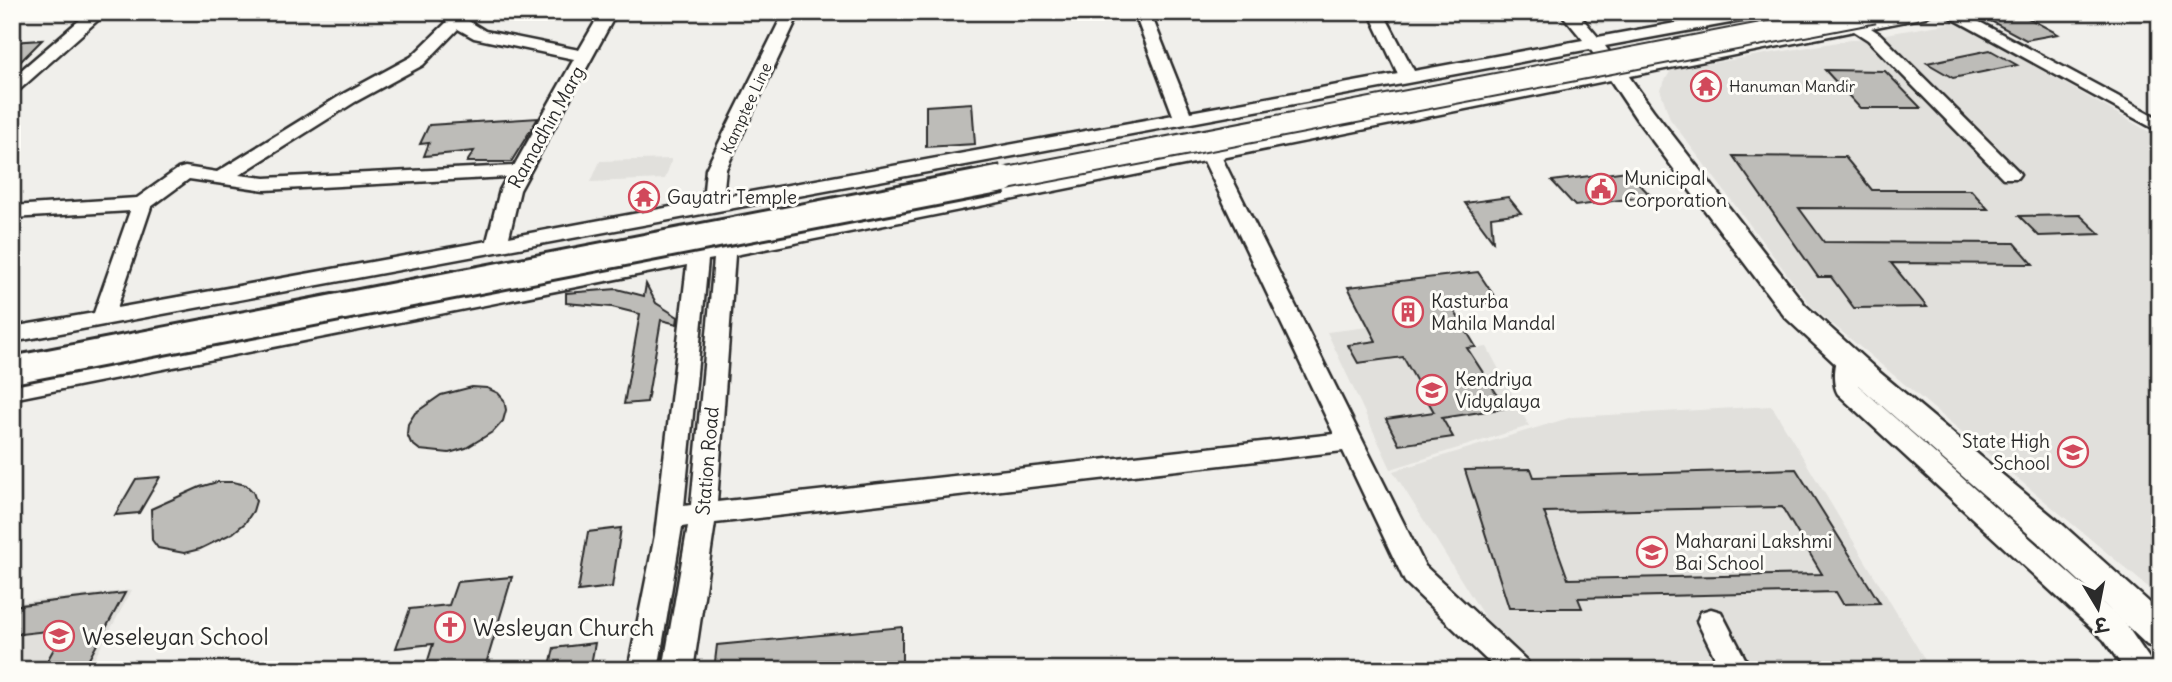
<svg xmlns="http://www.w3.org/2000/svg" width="2172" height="682" viewBox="0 0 2172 682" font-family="Delius,'Playpen Sans Deva',sans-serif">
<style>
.built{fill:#e1e0dc}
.building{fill:#bdbcb8;stroke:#2b2b2b;stroke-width:2;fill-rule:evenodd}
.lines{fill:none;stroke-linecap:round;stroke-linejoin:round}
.minor-casing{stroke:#2b2b2b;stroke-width:5}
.major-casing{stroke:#2b2b2b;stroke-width:5}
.minor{fill:#fdfcf7;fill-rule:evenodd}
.major{fill:#fdfcf7;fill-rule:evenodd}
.major-bridge-far1-casing{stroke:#2b2b2b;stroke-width:25;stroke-linecap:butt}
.major-bridge-casing{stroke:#2b2b2b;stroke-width:32;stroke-linecap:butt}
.major-bridge-far1{stroke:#fdfcf7;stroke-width:21}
.major-bridge{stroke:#fdfcf7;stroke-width:26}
.labels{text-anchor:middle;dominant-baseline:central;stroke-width:6;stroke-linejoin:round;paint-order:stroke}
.far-poi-label{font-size:16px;fill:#2b2b2b;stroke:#fdfcf7;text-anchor:start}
.far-street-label{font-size:16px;fill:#2b2b2b;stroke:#fdfcf7}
.street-label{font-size:19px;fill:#2b2b2b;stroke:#fdfcf7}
.poi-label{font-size:19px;fill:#2b2b2b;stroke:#fdfcf7;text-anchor:start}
.near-poi-label{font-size:23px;fill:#2b2b2b;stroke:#fdfcf7;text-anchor:start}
</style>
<rect width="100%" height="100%" fill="#f0efeb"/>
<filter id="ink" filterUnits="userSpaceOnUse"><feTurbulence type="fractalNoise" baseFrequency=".0143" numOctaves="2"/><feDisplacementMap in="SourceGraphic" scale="14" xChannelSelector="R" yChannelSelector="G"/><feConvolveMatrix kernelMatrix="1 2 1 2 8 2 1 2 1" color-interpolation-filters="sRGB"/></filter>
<g filter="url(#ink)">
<g class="built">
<polygon points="1582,12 1670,12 1597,25"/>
<polygon points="1957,22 2160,138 2160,597 1812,307 1670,119 1660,89 1671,70"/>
<polygon points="672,159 665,179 591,182 600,161"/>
<polygon points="1418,321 1436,353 1487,347 1529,426 1391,469 1327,332"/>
<polygon points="1772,406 1931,670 1538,670 1495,634 1393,471 1572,417"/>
<polygon points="132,590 88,670 12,670 12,603"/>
</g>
<g class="building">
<polygon points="2019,13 2058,34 2026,40 1987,19"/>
<polygon points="42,40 12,70 12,42"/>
<polygon points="1990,50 2017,65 1953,78 1927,63"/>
<polygon points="1825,70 1885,71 1921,108 1860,108"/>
<polygon points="972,103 975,144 926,147 926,106"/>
<polygon points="538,118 511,162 467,162 474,151 424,156 429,143 420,144 429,125"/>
<polygon points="1733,156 1845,157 1872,190 1971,190 1988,209 1799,208 1824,242 2015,243 2033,264 1891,263 1927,307 1854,308 1831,277 1818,277"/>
<polygon points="1627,171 1651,196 1575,206 1552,181"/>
<polygon points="1508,197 1521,213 1491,217 1493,241 1465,203"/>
<polygon points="2080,215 2100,234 2039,236 2019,216"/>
<polygon points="1478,272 1498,302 1452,307 1476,347 1467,348 1506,408 1442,418 1453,437 1399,445 1386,419 1434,412 1403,357 1358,363 1348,345 1376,341 1348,287"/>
<polygon points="646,284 656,303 678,317 677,324 661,320 647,402 624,404 640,314 612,307 566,303 566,293 617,289 644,296"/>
<polygon points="472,387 487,388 498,393 504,400 506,410 503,421 494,431 466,448 449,453 420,450 411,443 407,434 408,424 415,413 441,395"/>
<path d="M 1531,469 L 1534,477 L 1796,469 L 1880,603 L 1843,604 L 1836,592 L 1578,598 L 1582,608 L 1509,608 L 1465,470 ZM 1782,507 L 1822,574 L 1568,579 L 1544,512 Z"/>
<polygon points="160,477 139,513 115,515 136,479"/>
<polygon points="217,482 233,482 246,485 253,492 256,501 253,511 245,523 233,533 200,549 184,553 158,548 152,540 151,509 200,487"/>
<polygon points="621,528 612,587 578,591 588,532"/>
<polygon points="512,577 486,664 425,670 433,644 396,648 410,609 449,605 457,582"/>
<polygon points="125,593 83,670 42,670 65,629 12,635 12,606"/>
<polygon points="902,627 902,670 714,670 717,645"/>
<polygon points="595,643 590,670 549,670 554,648"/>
</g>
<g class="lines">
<g class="minor-casing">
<g id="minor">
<polygon points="89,12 107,12 18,91 12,92 12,78"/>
<path d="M 439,12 L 454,12 L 485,31 L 579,50 L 601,12 L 617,12 L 520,190 L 509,237 L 703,201 L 706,169 L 784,12 L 800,12 L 726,169 L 723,197 L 1173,115 L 1134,12 L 1150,12 L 1190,112 L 1398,74 L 1369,12 L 1383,12 L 1414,71 L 1583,40 L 1560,12 L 1577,12 L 1598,37 L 1736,12 L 1771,12 L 1763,17 L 1605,46 L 1610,53 L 1602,58 L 1596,57 L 1590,49 L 12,342 L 12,327 L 94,313 L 130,211 L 12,218 L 12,206 L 137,198 L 178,169 L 185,167 L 217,172 L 343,94 L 411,57 L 447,22 L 440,17 ZM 458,29 L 474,38 L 574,59 L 514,166 L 265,178 L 239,175 L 355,102 L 423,65 ZM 507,177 L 500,190 L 487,241 L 117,308 L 151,207 L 189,179 L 265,190 Z"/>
<path d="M 1900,12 L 1934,12 L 1926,17 L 1871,28 L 1880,34 L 2017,170 L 2020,174 L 2017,178 L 2003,178 L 1868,40 L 1854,31 L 1222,158 L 1425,566 L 1527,661 L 1532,670 L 1497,670 L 1405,582 L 1343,451 L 715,523 L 693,670 L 663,670 L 688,526 L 682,527 L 658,670 L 628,670 L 655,535 L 687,265 L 12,399 L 12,383 ZM 1204,161 L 1334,434 L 717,502 L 735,255 ZM 714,259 L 691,505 L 684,506 L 708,260 Z"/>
<polygon points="1941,12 1961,12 2160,119 2160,132"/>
<path d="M 1847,351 L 1855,353 L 1859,359 L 1858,385 L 2124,622 L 2157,670 L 2125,670 L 2104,640 L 1838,394 C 1832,384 1833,363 1839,353 Z"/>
<polygon points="1711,609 1721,612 1751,670 1721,670 1697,621 1701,612"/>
</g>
</g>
<g class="major-casing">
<polygon id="major" points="1616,66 1623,68 1653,110 1805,305 1878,371 2064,526 2160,612 2160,649 2147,645 2040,544 1858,385 1785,317 1637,120 1605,72 1609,68"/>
</g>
<use href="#minor" class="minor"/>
<use href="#major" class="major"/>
<g class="major-bridge-far1-casing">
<polyline id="major-bridge-far1" points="994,181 1874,12"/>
</g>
<g class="major-bridge-casing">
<polyline id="major-bridge" points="12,370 1003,179"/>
</g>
<use href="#major-bridge-far1" class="major-bridge-far1"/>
<use href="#major-bridge" class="major-bridge"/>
</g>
</g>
<defs>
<g id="temple-ring" transform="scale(1.575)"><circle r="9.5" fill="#fdfcf7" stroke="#d1495b" stroke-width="1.5"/><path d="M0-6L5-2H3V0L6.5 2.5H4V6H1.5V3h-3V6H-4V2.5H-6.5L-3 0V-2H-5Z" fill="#d1495b"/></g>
<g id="civic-ring" transform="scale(1.575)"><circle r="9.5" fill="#fdfcf7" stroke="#d1495b" stroke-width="1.5"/><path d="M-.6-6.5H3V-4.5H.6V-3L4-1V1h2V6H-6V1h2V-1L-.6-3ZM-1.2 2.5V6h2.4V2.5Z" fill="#d1495b"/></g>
<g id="building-ring" transform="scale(1.575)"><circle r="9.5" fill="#fdfcf7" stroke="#d1495b" stroke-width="1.5"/><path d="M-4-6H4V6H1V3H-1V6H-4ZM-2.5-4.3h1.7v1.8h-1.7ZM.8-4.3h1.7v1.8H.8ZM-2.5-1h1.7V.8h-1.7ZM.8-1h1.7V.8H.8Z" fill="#d1495b"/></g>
<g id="school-ring" transform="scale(1.575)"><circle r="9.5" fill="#fdfcf7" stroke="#d1495b" stroke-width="1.5"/><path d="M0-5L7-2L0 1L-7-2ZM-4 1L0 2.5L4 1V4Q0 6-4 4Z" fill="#d1495b"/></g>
<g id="church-ring" transform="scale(1.575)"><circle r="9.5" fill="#fdfcf7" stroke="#d1495b" stroke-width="1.5"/><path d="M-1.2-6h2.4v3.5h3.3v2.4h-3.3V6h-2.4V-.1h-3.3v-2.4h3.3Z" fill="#d1495b"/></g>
</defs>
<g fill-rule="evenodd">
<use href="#temple-ring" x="1706" y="86"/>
<use href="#civic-ring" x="1601" y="189"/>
<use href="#temple-ring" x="644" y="197"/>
<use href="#building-ring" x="1408" y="312"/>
<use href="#school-ring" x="1432" y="390"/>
<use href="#school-ring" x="2073" y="452"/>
<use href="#school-ring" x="1652" y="552"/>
<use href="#church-ring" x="450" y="627"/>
<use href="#school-ring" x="59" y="636"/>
</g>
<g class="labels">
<g class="far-poi-label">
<text x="1729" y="86">Hanuman Mandir</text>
</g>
<g class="far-street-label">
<text transform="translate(746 108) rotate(-65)">Kamptee Line</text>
</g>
<g class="street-label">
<text transform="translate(546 127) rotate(-61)">Ramadhin Marg</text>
<text transform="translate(707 461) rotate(-85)">Station Road</text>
</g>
<g class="poi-label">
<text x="1624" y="178">Municipal<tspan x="1624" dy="22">Corporation</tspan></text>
<text x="667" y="197">Gayatri Temple</text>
<text x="1431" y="301">Kasturba<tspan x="1431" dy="22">Mahila Mandal</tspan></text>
<text x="1455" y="379">Kendriya<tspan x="1455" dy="22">Vidyalaya</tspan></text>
<text x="2050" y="441" text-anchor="end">State High<tspan x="2050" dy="22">School</tspan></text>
<text x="1675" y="541">Maharani Lakshmi<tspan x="1675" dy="22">Bai School</tspan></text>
</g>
<g class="near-poi-label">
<text x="473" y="627">Wesleyan Church</text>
<text x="82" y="636">Weseleyan School</text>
</g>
</g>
<rect width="2172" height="682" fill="none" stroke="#fdfcf7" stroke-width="42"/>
<rect x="21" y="21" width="2130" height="640" fill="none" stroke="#2b2b2b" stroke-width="2.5" filter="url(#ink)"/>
<g transform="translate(2098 608) rotate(170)" stroke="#fdfcf7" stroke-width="5" paint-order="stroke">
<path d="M0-5L12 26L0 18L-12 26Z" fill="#2b2b2b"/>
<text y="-10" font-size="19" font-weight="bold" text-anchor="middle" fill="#2b2b2b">उ</text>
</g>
</svg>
